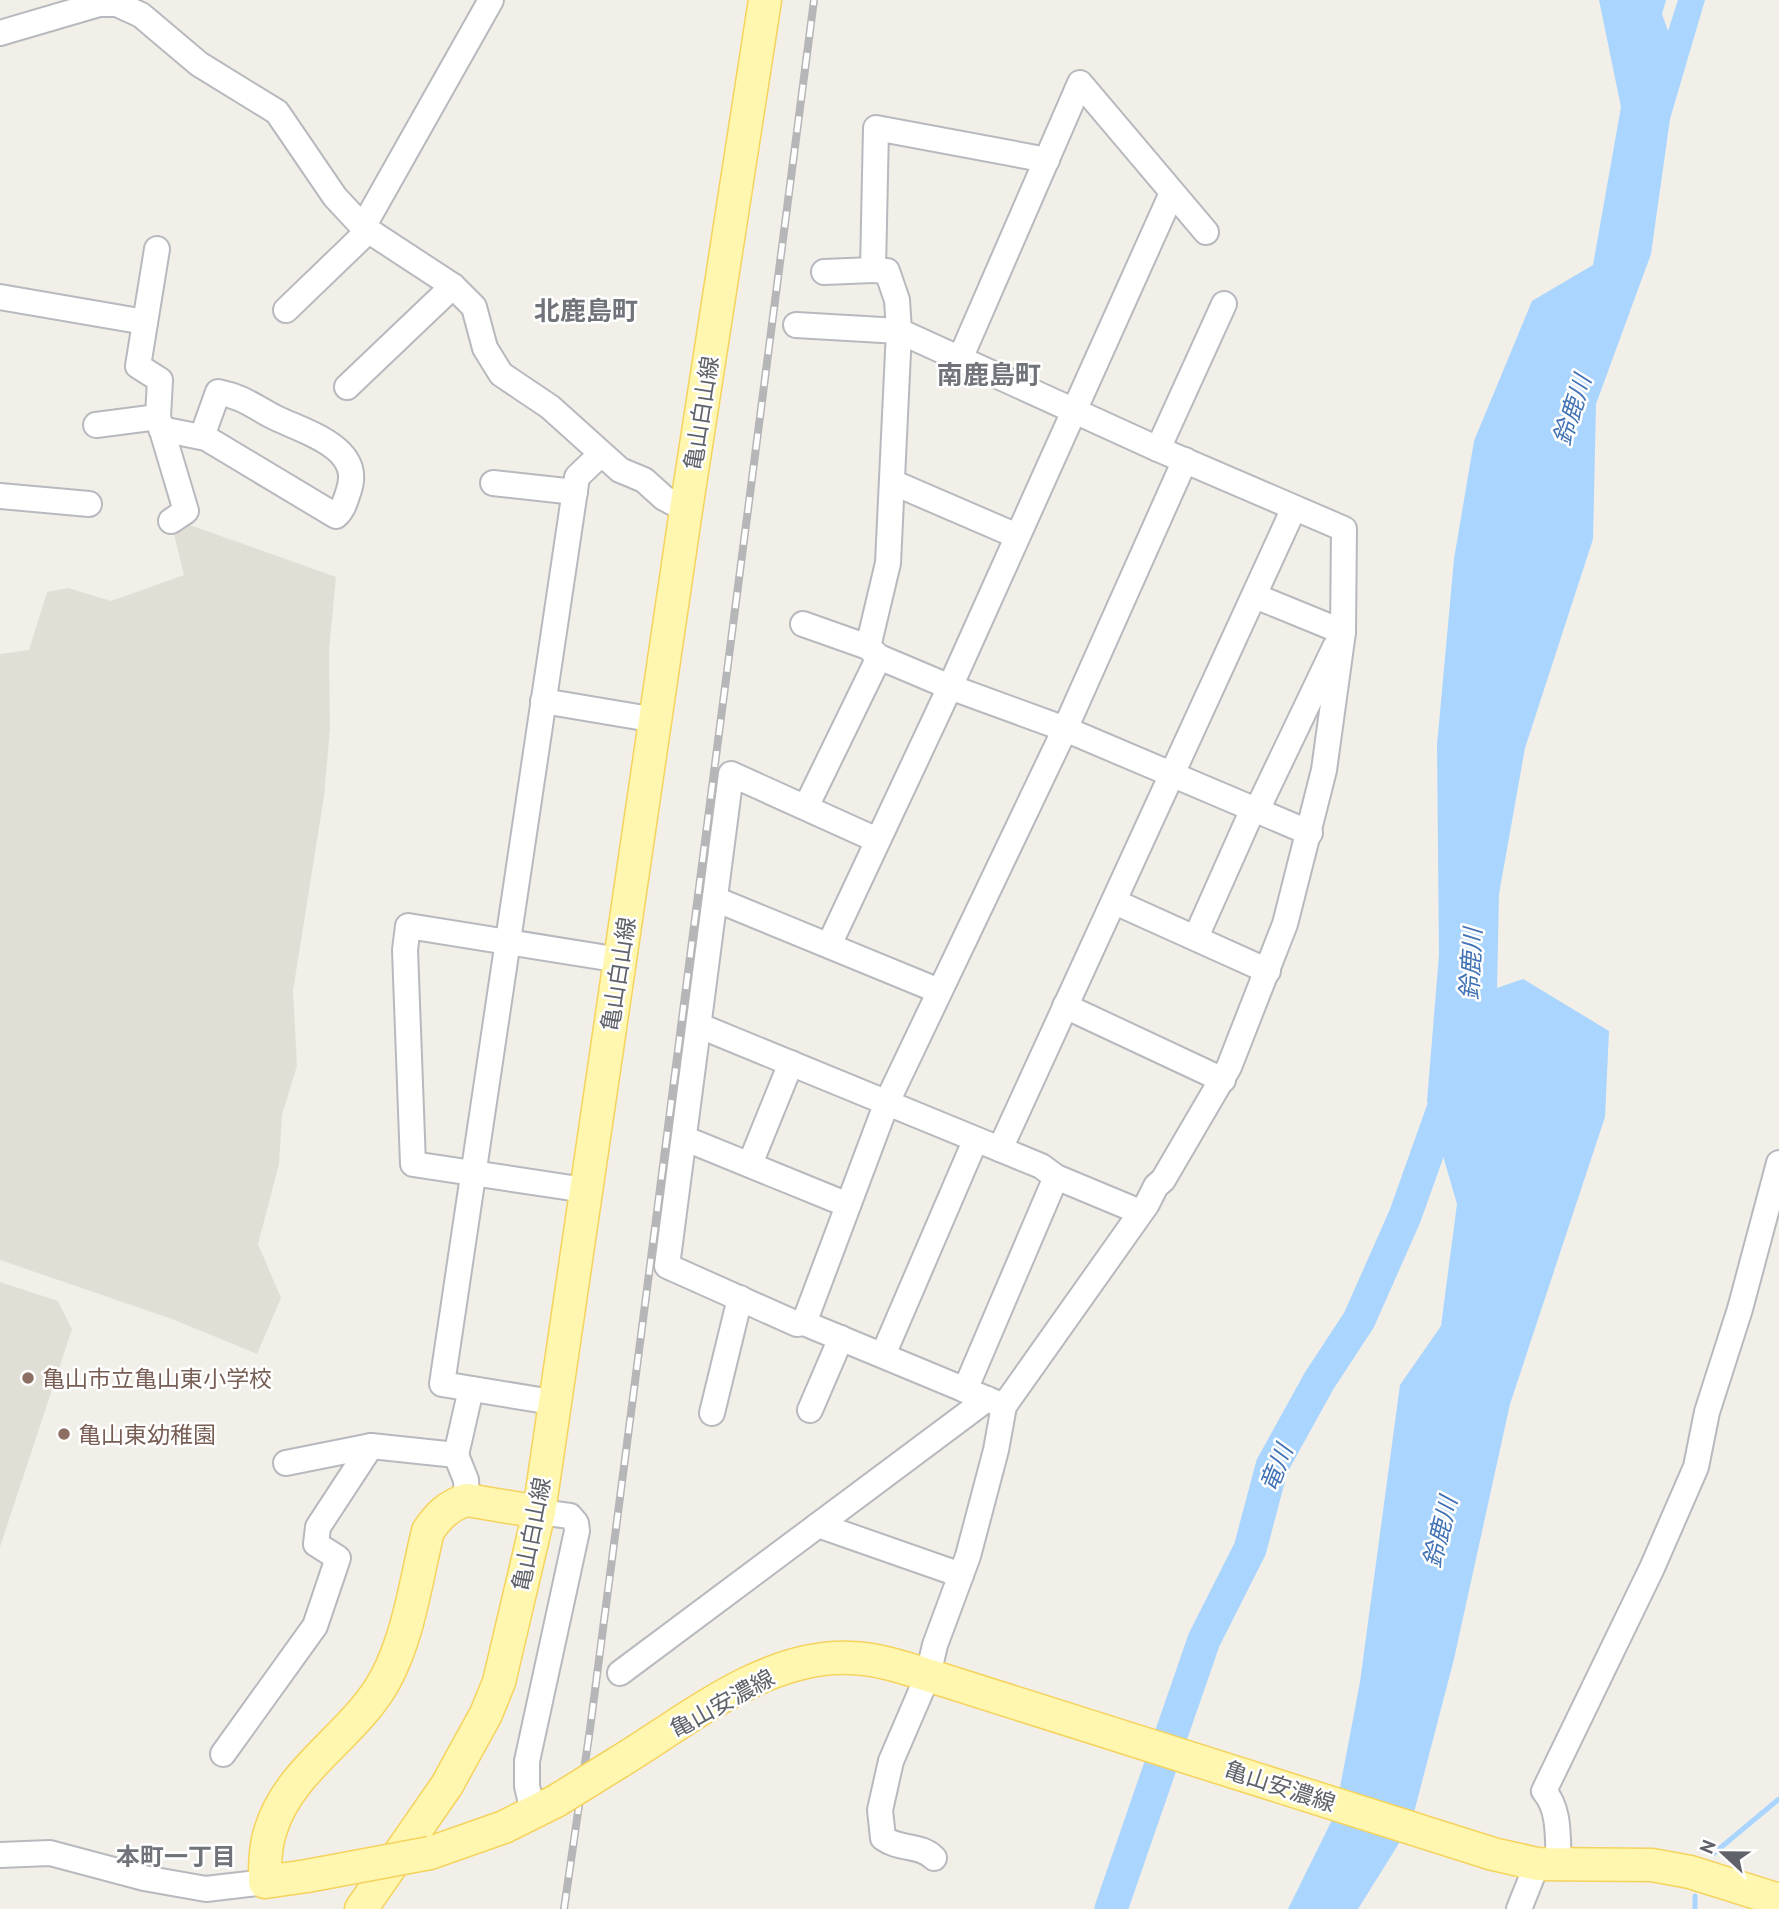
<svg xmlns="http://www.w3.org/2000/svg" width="1779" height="1909" viewBox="0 0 1779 1909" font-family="'PT Sans','Noto Sans JP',sans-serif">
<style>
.education{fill:#e1dfd5}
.water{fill:#aad5ff}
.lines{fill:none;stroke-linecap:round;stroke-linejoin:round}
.stream{stroke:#aad5ff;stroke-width:5}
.river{stroke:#aad5ff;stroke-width:33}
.minor-casing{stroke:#b8b9be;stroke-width:28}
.major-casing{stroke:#f5d35d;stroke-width:35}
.minor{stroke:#fff;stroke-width:24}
.major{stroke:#fff7af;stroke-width:32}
.rail-casing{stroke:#b6b6b8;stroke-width:8}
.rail{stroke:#fff;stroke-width:5;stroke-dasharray:16;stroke-linecap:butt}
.major-bridge-casing{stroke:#f5d35d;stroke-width:35;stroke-linecap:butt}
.major-bridge{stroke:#fff7af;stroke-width:32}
.education-dot{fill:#8d6e63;stroke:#fff;stroke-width:2.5}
.labels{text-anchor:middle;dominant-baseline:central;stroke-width:5;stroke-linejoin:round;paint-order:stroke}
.street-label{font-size:23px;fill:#5f6268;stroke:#fff}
.education-label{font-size:23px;fill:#785e54;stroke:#fff;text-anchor:start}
.water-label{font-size:24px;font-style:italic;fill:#4273b5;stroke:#fff}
.neighbourhood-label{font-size:24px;font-weight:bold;fill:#70747a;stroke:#fff}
.quarter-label{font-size:26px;font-weight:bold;fill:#70747a;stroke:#fff}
</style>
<rect width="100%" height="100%" fill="#f1efe8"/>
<g class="education">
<polygon points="190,525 336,577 329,651 330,729 324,796 293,991 297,1066 282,1115 279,1164 258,1244 281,1298 257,1354 172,1319 0,1260 0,654 29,650 47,592 68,588 111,601 184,575 173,530"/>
<polygon points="0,1282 58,1301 72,1329 0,1547"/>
</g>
<polygon class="water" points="1599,0 1666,0 1662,14 1668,31 1678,0 1705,0 1670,119 1651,254 1596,404 1593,539 1525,748 1499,894 1497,988 1523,979 1609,1031 1605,1117 1510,1404 1454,1659 1411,1824 1358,1909 1288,1909 1335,1814 1360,1682 1400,1385 1441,1326 1457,1204 1427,1101 1439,955 1437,745 1454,559 1474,441 1532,301 1593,265 1621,107"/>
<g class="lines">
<g class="stream">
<polyline points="1713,1854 1779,1799"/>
<polyline points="1695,1909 1695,1896"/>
</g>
<polyline class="river" points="1111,1909 1204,1640 1250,1549 1272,1466 1319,1381 1359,1320 1405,1216 1451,1087"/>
<g class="minor-casing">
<g id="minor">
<polyline points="0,33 99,4 117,4 141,15 199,64 277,112 335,197 363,227 453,286 474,307 485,348 501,374 550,407 620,470 644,480 664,498 686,510"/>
<polyline points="363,227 491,0"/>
<polyline points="157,249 138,366 160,380 158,417 186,511 171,521"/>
<polyline points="824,272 873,270"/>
<polyline points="0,297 145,322"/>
<polyline points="286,310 368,231"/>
<path d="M 796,325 L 899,331 L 1158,449 L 1344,529 L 1343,632 L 1324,770 L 1285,924 L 1229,1067 L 1163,1180 L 1156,1186 L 1147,1204 L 1004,1406 L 996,1450 L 968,1556 L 935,1645 L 928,1675 L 891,1761 L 880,1810 L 883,1838 C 899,1850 921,1844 934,1858"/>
<polyline points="960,359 1080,83 1206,232"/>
<polyline points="347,387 453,286"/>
<polyline points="96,425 158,417"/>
<path d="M 161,429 L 206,438 L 336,516 C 343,510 345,502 348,493 C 365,448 307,433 276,418 C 254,407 244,397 218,392 L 204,431 L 206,438"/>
<polyline points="1158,449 1224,304"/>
<polyline points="892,482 1017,536"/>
<polyline points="493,483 575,492"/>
<polyline points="0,496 89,504"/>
<polyline points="1255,596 1343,632"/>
<polyline points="803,624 868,647 879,657 950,687 1065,729 1310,833"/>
<polyline points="868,647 888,563 899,331 897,300 887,271 873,270 876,128 1047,160"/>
<polyline points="543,701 656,720"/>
<polyline points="806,807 879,657"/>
<polyline points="1257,810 1335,647"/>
<polyline points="877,840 731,774 667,1266 797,1324 804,1323 1004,1406"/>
<polyline points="715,899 939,991"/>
<polyline points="1115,902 1268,971"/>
<polyline points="1196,937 1253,809"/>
<polyline points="829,945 950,687 1172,193"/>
<polyline points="1065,1006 1223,1080"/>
<polyline points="700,1026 1041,1166 1056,1177 1140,1212"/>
<polyline points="686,1139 848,1205"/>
<polyline points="1000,1149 1294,508"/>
<polyline points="750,1164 791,1063"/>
<polyline points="585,1190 413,1164 405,950 408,926 620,960"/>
<polyline points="804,1323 887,1102 1065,729 1185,460"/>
<polyline points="883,1355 975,1141"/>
<polyline points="965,1390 1056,1177"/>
<polyline points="552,1402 442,1384 577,477 601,454"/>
<polyline points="810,1410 841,1338"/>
<polyline points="712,1413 740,1298"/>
<polyline points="456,1455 471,1389"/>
<polyline points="286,1463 371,1446 456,1455 466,1480 467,1500"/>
<polyline points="818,1525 961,1575"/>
<polyline points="620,1673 987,1399"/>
<polyline points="223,1754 315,1626 338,1558 316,1544 318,1527 371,1446"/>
<polyline points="533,1812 527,1786 527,1761 577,1531 576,1523 570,1516 539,1512"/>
<polyline points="0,1855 50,1853 144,1878 206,1889 265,1882"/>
<path d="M 1559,1865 C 1557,1839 1561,1811 1544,1791 L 1652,1568 L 1696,1467 L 1707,1412 L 1740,1309 L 1779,1163"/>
<polyline points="1519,1909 1537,1864"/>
</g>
</g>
<g class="major-casing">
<g id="major">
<path d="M 619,1762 C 688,1720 766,1654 851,1658 C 882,1659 911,1670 940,1679 L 1493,1854 L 1537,1864 L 1652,1865 L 1690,1872 L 1779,1900"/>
<polyline points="430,1853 504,1827 556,1801"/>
<path d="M 307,1876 L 265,1882 C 265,1864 265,1846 271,1829 C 290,1768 355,1735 385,1680 C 409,1636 416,1580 428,1531 C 438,1516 449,1505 467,1500 L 539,1512"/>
<polyline points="361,1909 447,1785 486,1714 499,1682 539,1512 686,510 765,0"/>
</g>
</g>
<use href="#minor" class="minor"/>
<use href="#major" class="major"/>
<g class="rail-casing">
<polyline id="rail" points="564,1909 590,1729 814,0"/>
</g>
<use href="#rail" class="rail"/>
<g class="major-bridge-casing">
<g id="major-bridge">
<polyline points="556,1801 619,1762"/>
<polyline points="307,1876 430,1853"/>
</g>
</g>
<use href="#major-bridge" class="major-bridge"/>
</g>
<g class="education-dot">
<circle cx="28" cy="1378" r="7"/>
<circle cx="64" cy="1434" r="7"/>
</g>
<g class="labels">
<g class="street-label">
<text transform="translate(701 413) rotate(-81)">亀山白山線</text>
<text transform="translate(618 974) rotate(-81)">亀山白山線</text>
<text transform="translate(531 1534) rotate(-79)">亀山白山線</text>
<text transform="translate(722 1703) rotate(-29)">亀山安濃線</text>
<text transform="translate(1280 1786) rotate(18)">亀山安濃線</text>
</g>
<g class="education-label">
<text x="42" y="1378">亀山市立亀山東小学校</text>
<text x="78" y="1434">亀山東幼稚園</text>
</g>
<g class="water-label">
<text transform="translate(1572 410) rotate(-72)">鈴鹿川</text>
<text transform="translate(1471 964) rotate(-87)">鈴鹿川</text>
<text transform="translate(1276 1468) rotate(-68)">竜川</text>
<text transform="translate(1440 1532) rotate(-76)">鈴鹿川</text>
</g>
<g class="neighbourhood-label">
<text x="176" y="1856">本町一丁目</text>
</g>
<g class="quarter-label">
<text x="586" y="310">北鹿島町</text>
<text x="989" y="374">南鹿島町</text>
</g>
</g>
<g transform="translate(1723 1853) rotate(292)" stroke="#ffffff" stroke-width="5" paint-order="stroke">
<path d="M0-5L12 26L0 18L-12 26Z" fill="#5f6268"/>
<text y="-10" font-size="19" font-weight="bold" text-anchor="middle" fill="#5f6268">N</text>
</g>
</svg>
